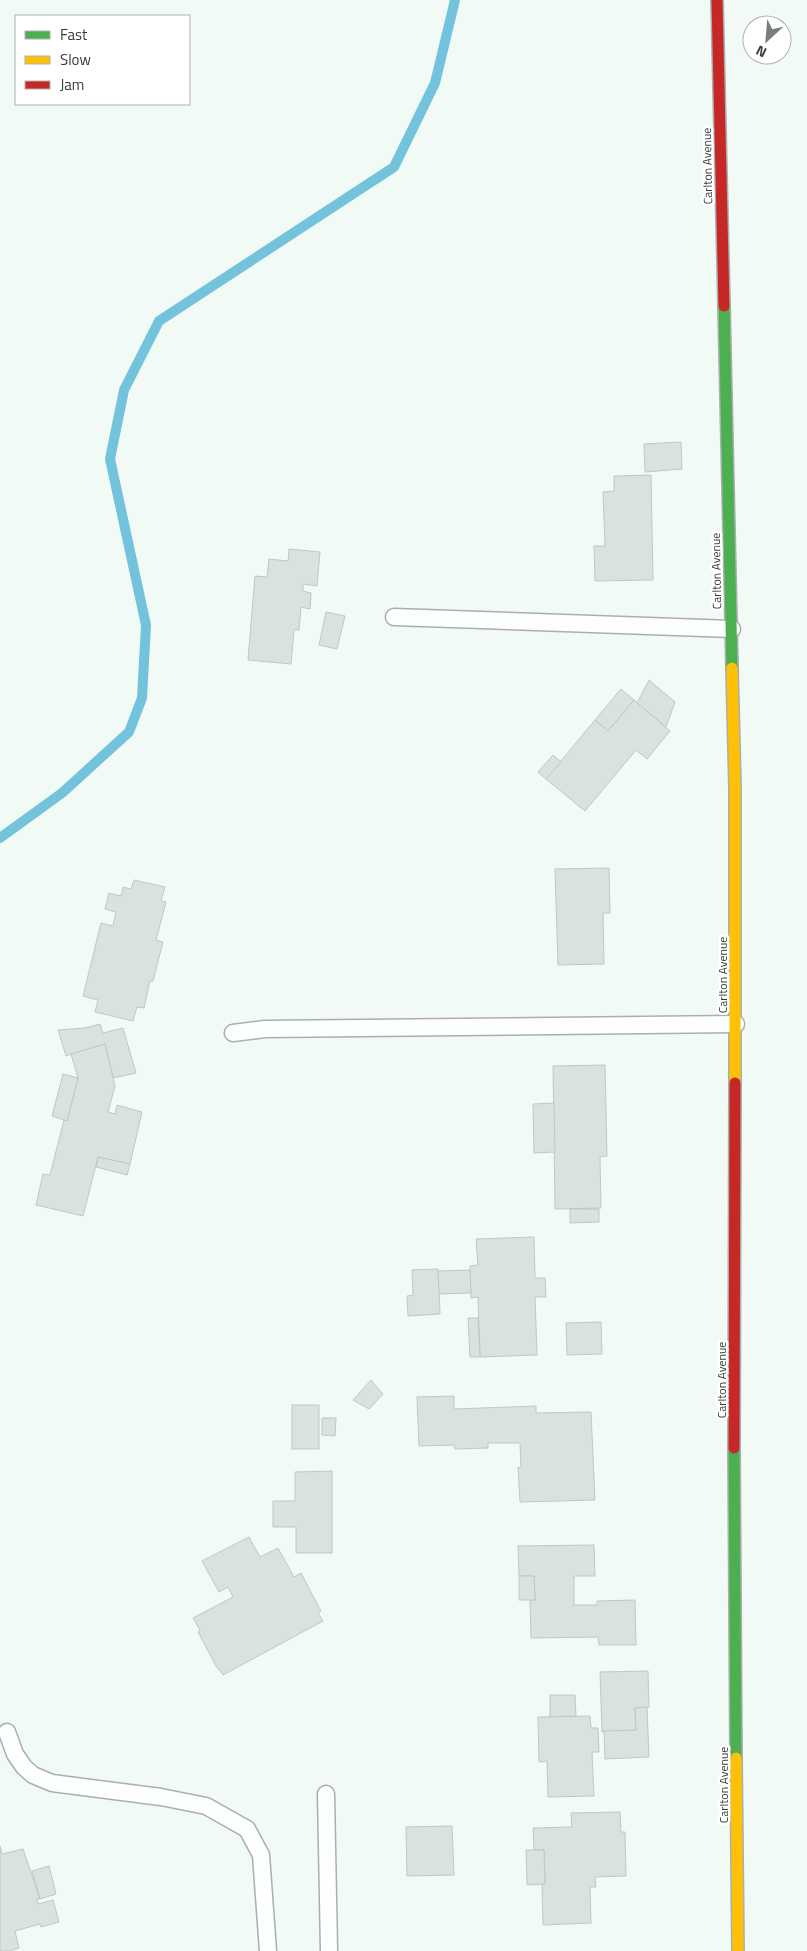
<svg xmlns="http://www.w3.org/2000/svg" width="807" height="1951" viewBox="0 0 807 1951" font-family="'Titillium Web',sans-serif">
<style>
.lines{fill:none;stroke-linecap:round;stroke-linejoin:round}
.stream{stroke:#74c3dd;stroke-width:10}
.building{fill:#dae2df;stroke:#c0c7c5}
.lane-casing{stroke:#a9b0ac;stroke-width:19}
.fast-casing{stroke:#a9b0ac;stroke-width:14}
.slow-casing{stroke:#a9b0ac;stroke-width:14}
.jam-casing{stroke:#a9b0ac;stroke-width:14}
.lane{stroke:#fdfefe;stroke-width:16}
.fast{stroke:#4caf50;stroke-width:11}
.slow{stroke:#ffc107;stroke-width:11}
.jam{stroke:#c62828;stroke-width:11}
.labels{text-anchor:middle;dominant-baseline:central;stroke-width:5;stroke-linejoin:round;paint-order:stroke}
.street-label{font-size:12px;fill:#363c38;stroke:#fff}
</style>
<rect width="100%" height="100%" fill="#f2faf5"/>
<g class="lines">
<polyline class="stream" points="0,838 62,793 129,732 142,698 146,625 110,459 124,390 159,321 394,167 435,83 455,0"/>
</g>
<g class="building">
<polygon points="681,442 682,469 645,472 644,444"/>
<polygon points="651,475 653,580 595,581 594,546 605,546 603,492 614,491 614,476"/>
<polygon points="289,549 320,552 317,586 303,584 303,591 311,593 310,609 301,607 299,630 294,630 291,664 248,660 255,576 267,577 269,559 288,561"/>
<polygon points="326,612 345,616 337,649 319,645"/>
<polygon points="649,680 675,702 666,727 637,703"/>
<polygon points="621,689 634,700 608,731 595,720"/>
<polygon points="634,700 670,731 647,759 636,750 585,811 546,779 595,720 608,731"/>
<polygon points="553,755 561,762 546,779 538,772"/>
<polygon points="609,868 610,913 603,913 604,964 558,965 555,869"/>
<polygon points="134,880 165,887 161,901 166,902 156,940 163,942 153,981 150,981 144,1008 137,1007 133,1021 95,1012 98,1000 83,996 101,923 113,926 116,912 105,909 109,893 121,896 123,887 131,889"/>
<polygon points="100,1024 103,1033 123,1028 136,1073 113,1078 105,1044 66,1056 58,1030 85,1028"/>
<polygon points="105,1044 115,1086 108,1112 115,1114 117,1105 142,1112 130,1164 98,1157 83,1216 36,1205 43,1174 50,1175 64,1120 67,1121 78,1078 71,1054"/>
<polygon points="605,1065 607,1156 600,1157 601,1208 555,1209 553,1066"/>
<polygon points="63,1074 78,1078 67,1121 52,1116"/>
<polygon points="554,1103 555,1152 534,1153 533,1104"/>
<polygon points="98,1157 130,1164 127,1175 96,1167"/>
<polygon points="570,1209 599,1209 599,1222 570,1223"/>
<polygon points="534,1237 535,1278 545,1278 546,1297 535,1297 537,1355 480,1357 478,1297 471,1298 470,1270 470,1266 478,1265 476,1239"/>
<polygon points="438,1269 440,1314 408,1316 407,1296 413,1295 412,1270"/>
<polygon points="470,1270 471,1293 439,1294 438,1271"/>
<polygon points="468,1318 478,1318 480,1357 470,1357"/>
<polygon points="601,1322 602,1354 567,1355 566,1323"/>
<polygon points="371,1380 383,1394 369,1409 353,1400"/>
<polygon points="454,1396 454,1409 536,1406 536,1413 591,1412 595,1500 520,1502 518,1467 521,1468 520,1443 488,1443 488,1448 455,1449 454,1445 419,1446 417,1397"/>
<rect x="292" y="1405" width="27" height="44"/>
<polygon points="322,1418 336,1418 335,1436 322,1435"/>
<polygon points="332,1471 332,1553 296,1553 296,1527 273,1527 273,1501 295,1501 295,1472"/>
<polygon points="249,1537 260,1557 278,1548 294,1577 301,1573 321,1611 318,1613 323,1621 223,1675 216,1666 198,1632 200,1630 193,1618 233,1597 228,1587 219,1592 202,1561"/>
<polygon points="594,1545 595,1576 574,1576 574,1605 597,1605 597,1601 635,1600 636,1645 599,1645 598,1637 531,1638 530,1600 535,1600 534,1576 519,1576 518,1546"/>
<polygon points="519,1576 534,1576 535,1600 519,1600"/>
<polygon points="648,1671 649,1707 635,1708 636,1730 602,1732 600,1672"/>
<polygon points="550,1695 575,1695 576,1716 550,1717"/>
<polygon points="647,1707 649,1757 605,1759 604,1731 636,1730 635,1708"/>
<polygon points="590,1716 591,1728 598,1728 599,1752 592,1752 594,1796 548,1797 547,1761 539,1762 538,1717"/>
<polygon points="620,1812 621,1832 625,1832 626,1876 595,1877 596,1887 590,1887 591,1923 543,1925 542,1884 545,1884 544,1850 534,1850 533,1828 572,1827 571,1813"/>
<polygon points="452,1826 454,1875 407,1876 406,1827"/>
<polygon points="0,1846 2,1854 23,1849 40,1899 37,1899 38,1904 53,1900 59,1922 41,1927 40,1924 15,1931 19,1948 9,1951 0,1951"/>
<polygon points="526,1850 544,1850 545,1884 527,1885"/>
<polygon points="49,1866 56,1894 40,1899 32,1871"/>
</g>
<g class="lines">
<g class="lane-casing">
<g id="lane">
<polyline points="394,617 732,629"/>
<polyline points="233,1033 265,1029 736,1024"/>
<polyline points="7,1732 15,1754 24,1767 33,1775 52,1783 161,1797 206,1806 247,1829 261,1855 268,1951"/>
<polyline points="326,1794 329,1951"/>
</g>
</g>
<g class="fast-casing">
<g id="fast">
<polyline points="724,306 732,668"/>
<polyline points="734,1448 736,1758"/>
</g>
</g>
<g class="slow-casing">
<g id="slow">
<polyline points="732,668 735,789 735,1083"/>
<polyline points="736,1758 738,1951"/>
</g>
</g>
<g class="jam-casing">
<g id="jam">
<polyline points="717,0 724,306"/>
<polyline points="734,1448 735,1083"/>
</g>
</g>
<use href="#lane" class="lane"/>
<use href="#fast" class="fast"/>
<use href="#slow" class="slow"/>
<use href="#jam" class="jam"/>
</g>
<g class="labels">
<g class="street-label">
<text transform="translate(707 166) rotate(-91)">Carlton Avenue</text>
<text transform="translate(716 571) rotate(-91)">Carlton Avenue</text>
<text transform="translate(722 975) rotate(-90)">Carlton Avenue</text>
<text transform="translate(721 1380) rotate(-90)">Carlton Avenue</text>
<text transform="translate(723 1785) rotate(-90)">Carlton Avenue</text>
</g>
</g>
<rect x="15" y="15" width="175" height="90" fill="#ffffff" stroke="#afb1af"/>
<rect x="25" y="31" width="25" height="8" fill="#4caf50" stroke="#afb1af"/>
<text x="60" y="40" font-size="15" fill="#363c38">Fast</text>
<rect x="25" y="56" width="25" height="8" fill="#ffc107" stroke="#afb1af"/>
<text x="60" y="65" font-size="15" fill="#363c38">Slow</text>
<rect x="25" y="81" width="25" height="8" fill="#c62828" stroke="#afb1af"/>
<text x="60" y="90" font-size="15" fill="#363c38">Jam</text>
<g transform="translate(767 40) rotate(206)"><circle r="24" fill="#ffffff" stroke="#afb1af"/>
<path d="M0-4L9 19L0 12L-9 19Z" fill="#787e7a"/>
<text y="-8" font-size="14" font-weight="bold" text-anchor="middle" fill="#363c38">N</text>
</g>
</svg>
